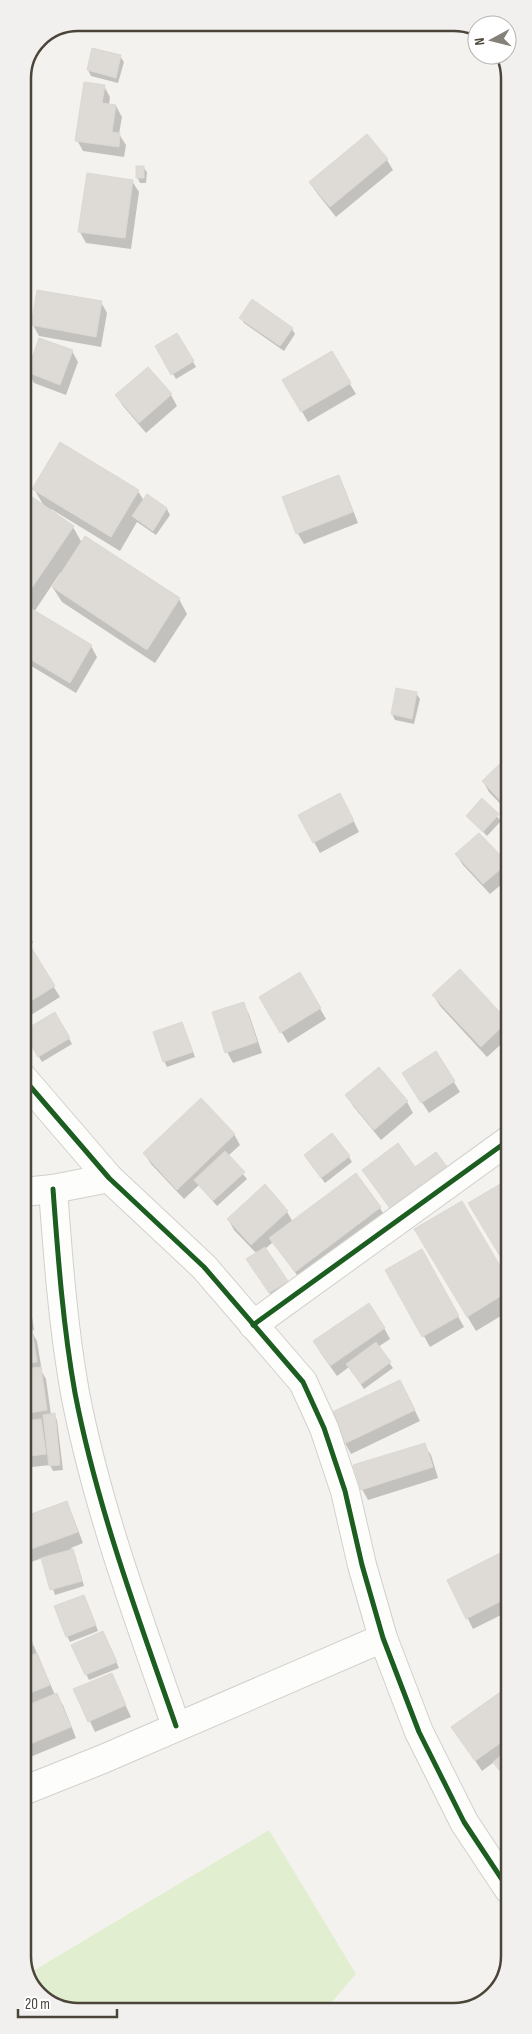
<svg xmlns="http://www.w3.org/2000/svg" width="532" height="2034" viewBox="0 0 532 2034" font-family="'Sofia Sans Condensed',sans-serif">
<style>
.green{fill:#e1eecf}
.shadow{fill:#0003}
.building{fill:#dedbd6;stroke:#dcd9d4}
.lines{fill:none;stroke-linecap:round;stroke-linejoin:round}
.minor-casing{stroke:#d2d0cb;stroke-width:30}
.minor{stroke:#fdfdfc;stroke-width:28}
.cycleway-casing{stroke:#fff;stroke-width:8}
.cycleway{stroke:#1b5e20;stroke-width:5}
.rim{fill:none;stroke:#4b4439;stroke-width:2.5}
</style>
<rect width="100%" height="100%" fill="#f4f2ee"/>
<polygon class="green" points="269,1830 356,1974 324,2011 71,2011 39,1995 28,1974"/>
<g class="shadow">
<polygon points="120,56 124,62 118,83 91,76 88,70"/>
<polygon points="104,86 110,97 109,105 116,106 122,117 119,134 126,145 124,157 83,151 77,140"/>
<polygon points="387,160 393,170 336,217 317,193 310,183"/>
<polygon points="143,167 147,172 146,183 140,183 137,177"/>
<polygon points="132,181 139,192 131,249 86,243 80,232"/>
<polygon points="101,302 107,313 101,347 39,336 33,325"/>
<polygon points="241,318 292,329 295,334 284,351 244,323"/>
<polygon points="177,334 196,367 176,379 156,346"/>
<polygon points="72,351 78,362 66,395 34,383 28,372"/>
<polygon points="331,353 356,394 308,422 284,380"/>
<polygon points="148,368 171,395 177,406 146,433 123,406 116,395"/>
<polygon points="338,476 344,487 358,523 304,544 298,534 284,498"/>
<polygon points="34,489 138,491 144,501 147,496 167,509 170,515 156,535 137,522 120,551 51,509 50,511 73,527 82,543 179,599 187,614 155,663 62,602 53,588 62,574 60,573 34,612 91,646 97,657 76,693 23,661 23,497 25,494 44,506"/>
<polygon points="416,693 420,699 414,724 395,720 392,714"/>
<polygon points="509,756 509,813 489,792 483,781"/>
<polygon points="482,800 501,821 487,836 468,816"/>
<polygon points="346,805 359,832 320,853 314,842"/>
<polygon points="479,835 509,868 509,878 490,894 463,865 456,854"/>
<polygon points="23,915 33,943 23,947"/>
<polygon points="30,949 60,997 23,1020 23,954"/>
<polygon points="300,974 326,1019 288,1043 261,997"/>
<polygon points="433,995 507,1022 509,1026 509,1037 487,1057 440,1006"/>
<polygon points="243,1004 249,1014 262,1053 233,1063 227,1052"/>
<polygon points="55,1014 72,1044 42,1062 24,1031"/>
<polygon points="182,1023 195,1057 167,1067 164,1061"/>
<polygon points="436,1053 460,1092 429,1113 410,1084"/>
<polygon points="379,1069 407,1102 413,1113 381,1140 353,1106 347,1095"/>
<polygon points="234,1134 240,1145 228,1156 247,1179 217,1206 199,1185 184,1199 151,1164 144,1153"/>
<polygon points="349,1157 352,1162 325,1183 308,1160"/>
<polygon points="265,1186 287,1212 293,1222 380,1208 386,1218 302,1282 273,1242 265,1249 290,1287 273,1298 251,1265 257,1254 234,1230 228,1219"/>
<polygon points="461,1203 509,1283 509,1311 476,1331 424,1244"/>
<polygon points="421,1251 464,1327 430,1347 387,1270"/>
<polygon points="23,1259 26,1286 23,1286"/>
<polygon points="23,1287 29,1298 34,1330 31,1331 37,1341 42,1372 46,1379 51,1415 54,1415 57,1420 63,1470 53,1471 50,1465 23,1468"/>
<polygon points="384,1328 390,1339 378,1347 393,1368 364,1389 349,1367 337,1376 320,1352"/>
<polygon points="406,1392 420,1421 351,1454 345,1443"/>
<polygon points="424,1445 431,1455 438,1478 368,1500 362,1489"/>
<polygon points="66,1503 72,1514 83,1543 71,1548 75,1555 84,1586 55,1595 42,1558 26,1564 23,1559 23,1518"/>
<polygon points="506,1552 509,1558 509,1611 473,1629 449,1581"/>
<polygon points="87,1602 98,1631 70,1642 67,1636"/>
<polygon points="23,1621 55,1695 56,1695 63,1705 76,1738 23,1760"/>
<polygon points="106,1638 119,1668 89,1680 73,1646"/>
<polygon points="111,1674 131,1717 95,1732 75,1690"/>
<polygon points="509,1688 509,1784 494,1762 482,1771 453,1727"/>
</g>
<g class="building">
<polygon points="92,48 121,55 116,78 87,70"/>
<polygon points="84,82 105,85 102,103 116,105 112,132 120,133 119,147 75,141"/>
<polygon points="367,134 388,159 330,207 309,182"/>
<rect x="136" y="166" width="8" height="12"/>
<polygon points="87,173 133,180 125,238 78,232"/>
<polygon points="37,290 102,301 96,337 31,325"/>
<polygon points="252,299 293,328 280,346 239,318"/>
<polygon points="177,333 194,361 171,375 155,346"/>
<polygon points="39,338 73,350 60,385 27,372"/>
<polygon points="332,351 351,383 301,412 282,380"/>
<polygon points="148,367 172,394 139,423 115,395"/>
<polygon points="60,442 139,490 111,537 32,489"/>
<polygon points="339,475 353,512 296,534 282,497"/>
<polygon points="25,492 74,526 23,601 23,495"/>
<polygon points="147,494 167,508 153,531 132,516"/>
<polygon points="85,536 180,598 147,650 52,587"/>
<polygon points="32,609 92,645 70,683 23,655 23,625"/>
<polygon points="396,688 417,692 412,719 391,714"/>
<polygon points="509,755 509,810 482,781"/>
<polygon points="340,793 354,821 313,843 298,815"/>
<polygon points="482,798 499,814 483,832 466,816"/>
<polygon points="479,833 508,863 483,884 455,854"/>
<polygon points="31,947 55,986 23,1006 23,952"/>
<polygon points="460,969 508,1021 481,1047 432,995"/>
<polygon points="300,972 321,1008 280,1033 259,997"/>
<polygon points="244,1002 257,1042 225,1053 212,1012"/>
<polygon points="55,1012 70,1038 38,1057 23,1031"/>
<polygon points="182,1022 193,1052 163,1062 153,1032"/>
<polygon points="436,1051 455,1081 421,1103 402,1073"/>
<polygon points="379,1067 408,1101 374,1130 345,1095"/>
<polygon points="201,1098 235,1134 177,1190 143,1153"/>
<polygon points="332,1133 350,1156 321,1178 304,1155"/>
<polygon points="398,1143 415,1167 436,1152 448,1168 392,1211 362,1170"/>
<polygon points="225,1151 245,1172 213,1201 194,1180"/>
<polygon points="356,1173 381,1207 295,1272 269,1238"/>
<polygon points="507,1180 509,1183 509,1271 468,1203"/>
<polygon points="265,1184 288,1211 251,1245 227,1219"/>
<polygon points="462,1201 509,1281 509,1291 467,1317 414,1229"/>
<polygon points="265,1247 288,1281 269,1293 246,1259"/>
<polygon points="422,1249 459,1316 422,1337 385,1270"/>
<polygon points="23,1286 28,1320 23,1320"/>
<polygon points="369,1303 385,1328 330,1366 313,1341"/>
<polygon points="32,1329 37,1362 23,1364 23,1330"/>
<polygon points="376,1342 391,1362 361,1384 346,1364"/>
<polygon points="41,1367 47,1410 23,1414 23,1369"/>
<polygon points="400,1380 415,1410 344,1444 330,1413"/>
<polygon points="55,1413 60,1465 49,1466 43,1415"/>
<polygon points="41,1419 46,1454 23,1457 23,1421"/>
<polygon points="425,1443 433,1467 361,1490 353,1465"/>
<polygon points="67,1501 78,1532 23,1552 23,1517"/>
<polygon points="73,1549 82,1581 50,1590 41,1558"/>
<polygon points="506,1550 509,1557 509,1597 466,1619 447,1580"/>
<polygon points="84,1595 96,1625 66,1637 54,1606"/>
<polygon points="23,1621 33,1645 23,1649"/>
<polygon points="103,1631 117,1662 85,1675 71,1645"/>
<polygon points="37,1653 50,1685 23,1696 23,1658"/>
<polygon points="112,1673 126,1705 88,1722 73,1689"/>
<polygon points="509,1686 509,1737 475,1761 451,1727"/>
<polygon points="57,1693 71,1727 23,1747 23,1707"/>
<polygon points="509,1749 509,1783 493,1762"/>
</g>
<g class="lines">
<g class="minor-casing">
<g id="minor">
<polyline points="23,1078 109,1178 204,1267 303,1382 324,1428 345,1491 362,1565 383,1638 419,1732 464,1822 509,1890"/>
<path d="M 53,1189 C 58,1257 63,1326 75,1393 C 97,1507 138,1617 176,1726"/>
<polyline points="23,1192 53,1189 109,1178"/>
<polyline points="253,1325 509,1140"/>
<polyline points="23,1791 103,1759 383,1638"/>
</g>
</g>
<use href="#minor" class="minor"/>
<g class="cycleway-casing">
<g id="cycleway">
<polyline points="23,1078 109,1178 204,1267 303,1382 324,1428 345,1491 362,1565 383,1638 419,1732 464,1822 509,1890"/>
<path d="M 53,1189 C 58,1257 63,1326 75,1393 C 97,1507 138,1617 176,1726"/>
<polyline points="253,1325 509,1140"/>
</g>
</g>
<use href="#cycleway" class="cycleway"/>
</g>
<path d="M0 0H532V2034H0ZM78 31H454A47 47 0 0 1 501 78V1956A47 47 0 0 1 454 2003H78A47 47 0 0 1 31 1956V78A47 47 0 0 1 78 31Z" fill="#f1f0ef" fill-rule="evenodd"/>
<path class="rim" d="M78 31H454A47 47 0 0 1 501 78V1956A47 47 0 0 1 454 2003H78A47 47 0 0 1 31 1956V78A47 47 0 0 1 78 31Z"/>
<g transform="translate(492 40) rotate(263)"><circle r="24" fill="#ffffff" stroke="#b7b4b0"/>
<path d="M0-4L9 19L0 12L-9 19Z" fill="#868178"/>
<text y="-8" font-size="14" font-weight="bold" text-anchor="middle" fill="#4b4439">N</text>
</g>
<path d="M18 2009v8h99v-8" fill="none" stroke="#4b4439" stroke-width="2.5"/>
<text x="25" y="2009" font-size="15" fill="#4b4439" stroke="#ffffff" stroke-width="4" paint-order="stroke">20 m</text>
</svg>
